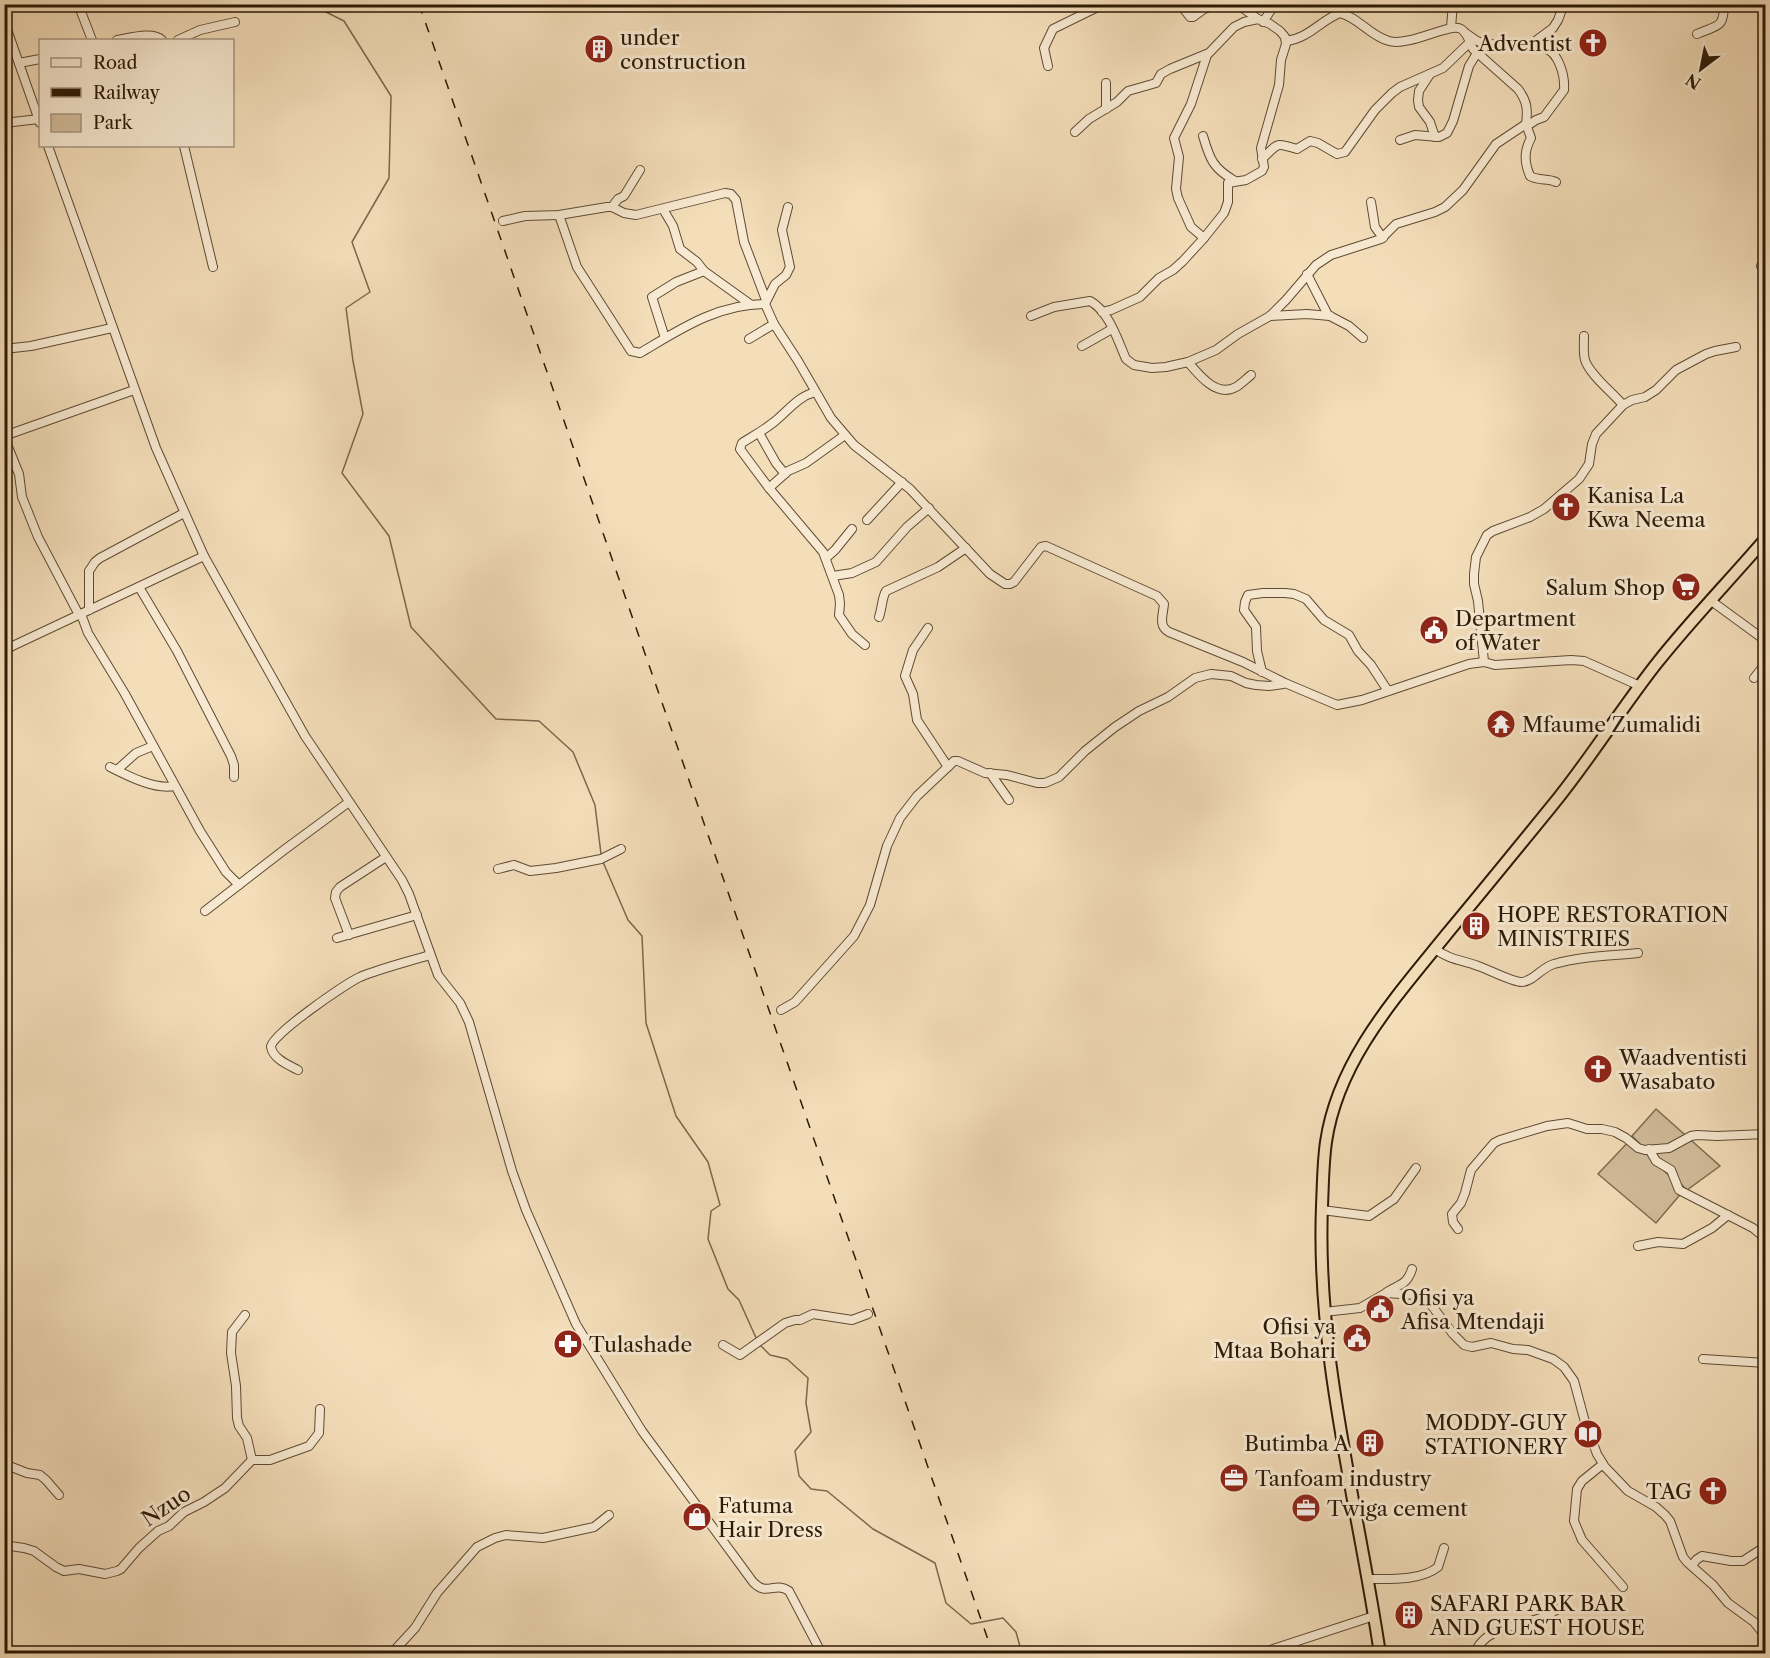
<svg xmlns="http://www.w3.org/2000/svg" width="1770" height="1658" viewBox="0 0 1770 1658" font-family="'Libre Caslon Text',serif">
<style>
.green{fill:#d2bd9b;stroke:#806c50;stroke-width:1.5}
.lines{fill:none;stroke-linecap:round;stroke-linejoin:round}
.stream{stroke:#7c674d;stroke-width:1.5}
.minor-casing{stroke:#5f4b33;stroke-width:10}
.highway-casing{stroke:#2d1a06;stroke-width:14}
.minor{stroke:#f8ead2;stroke-width:8}
.highway{stroke:#f4deba;stroke-width:10}
.rail{stroke:#2d1a06;stroke-width:1.5;stroke-dasharray:10 10;stroke-linecap:butt}
.labels{text-anchor:middle;dominant-baseline:central;stroke-width:6;stroke-linejoin:round;paint-order:stroke}
.poi-label{font-size:21px;fill:#2d1a06;stroke:#f8ead2;text-anchor:start}
.street-label{font-size:21px;fill:#2d1a06;stroke:#f8ead2}
</style>
<rect width="100%" height="100%" fill="#f4deba"/>
<filter id="stains"><feTurbulence type="fractalNoise" baseFrequency=".00333" numOctaves="4"/><feColorMatrix values="0 0 0 0 .2 0 0 0 0 .09 0 0 0 0 .02 0 0 0 .5 -.17"/></filter>
<radialGradient id="worn" r=".72"><stop offset=".6" stop-color="#630" stop-opacity="0"/><stop offset="1" stop-color="#630" stop-opacity=".3"/></radialGradient>
<g class="green">
<polygon points="1656,1109 1720,1166 1687,1190 1632,1136"/>
<polygon points="1631,1139 1684,1190 1656,1223 1598,1174"/>
</g>
<g class="lines">
<g class="stream">
<polyline points="310,4 344,21 391,96 389,178 352,242 370,292 346,308 353,361 363,414 342,473 389,536 411,627 496,719 539,721 573,752 595,805 601,854"/>
<polyline points="603,862 628,920 642,936 646,1023 676,1116 708,1162 720,1205 711,1211 708,1239 728,1289 739,1300 757,1340"/>
<polyline points="759,1344 770,1355 787,1359 808,1378 806,1403 811,1432 795,1451 799,1476 811,1489 827,1491 873,1529 935,1563 946,1603 971,1624 1003,1618 1016,1632 1022,1654"/>
</g>
<g class="minor-casing">
<g id="minor">
<polyline points="78,4 92,40"/>
<polyline points="1180,4 1190,17 1193,17 1204,9 1218,4"/>
<polyline points="1237,4 1258,19"/>
<polyline points="4,21 40,123"/>
<polyline points="1263,22 1275,4"/>
<polyline points="1451,27 1453,4"/>
<polyline points="1467,34 1477,41 1487,44 1530,46"/>
<path d="M 1697,34 C 1717,25 1724,29 1724,4"/>
<path d="M 117,40 C 130,38 153,31 162,40"/>
<polyline points="178,40 200,30 235,22"/>
<polyline points="19,63 40,59"/>
<polyline points="1048,66 1044,48 1053,29 1104,4"/>
<polyline points="1430,74 1419,91 1418,100 1419,107 1430,122 1435,137"/>
<polyline points="1106,109 1106,83"/>
<polyline points="4,123 39,119"/>
<polyline points="1075,132 1089,119 1117,102 1128,91 1156,83 1161,74 1170,69 1209,53 1234,27 1244,22 1258,19 1270,24 1280,31 1285,37 1286,44 1281,60 1279,85 1261,148 1264,167 1262,171 1246,180 1228,183 1228,202 1224,213 1204,238 1183,261 1173,270 1159,278 1140,297 1111,310 1102,312"/>
<path d="M 1203,136 C 1210,160 1213,168 1235,181"/>
<polyline points="1400,140 1415,135 1439,137 1447,133 1453,121 1469,66 1477,53"/>
<path d="M 48,146 L 156,448 L 204,556 L 305,736 L 402,880 L 409,894 L 438,975 L 460,1003 L 469,1022 L 512,1171 L 526,1210 L 576,1324 L 642,1431 L 753,1582 C 767,1597 774,1581 789,1591 L 822,1654"/>
<polyline points="184,146 213,267"/>
<path d="M 1262,159 C 1279,143 1275,142 1297,149 L 1310,141 L 1318,143 L 1337,154 L 1345,152 L 1375,110 L 1392,93 L 1400,87 L 1443,68 L 1469,43"/>
<path d="M 1556,182 C 1548,178 1538,181 1530,176 C 1524,162 1524,151 1531,138 L 1526,124 L 1530,124 L 1536,120 L 1544,117 L 1564,90 C 1565,76 1559,52 1544,48 C 1539,47 1534,47 1530,45 L 1553,28 L 1558,20 L 1564,4"/>
<polyline points="1371,202 1375,227 1383,238"/>
<polyline points="612,207 618,199 624,196 640,170"/>
<path d="M 788,207 L 782,230 L 790,267 L 786,275 L 775,284 L 765,304 L 774,324 L 798,361 L 831,418 L 854,445 L 910,489 L 990,574 L 1005,584 L 1010,584 L 1014,582 L 1041,547 L 1046,546 L 1157,596 L 1164,604 C 1163,615 1158,626 1169,632 L 1243,662 L 1285,683 L 1337,705 L 1362,700 L 1469,664 L 1484,662 L 1495,665 L 1571,660 L 1584,661 L 1640,686"/>
<polyline points="663,209 673,226 680,249 697,262 704,271 750,304"/>
<path d="M 559,215 L 577,267 L 631,351 L 640,353 C 679,330 717,304 765,304"/>
<polyline points="503,221 525,216 559,215 607,207 612,207 624,213 636,215 725,193 731,194 736,200 744,242 766,300"/>
<polyline points="1204,238 1191,227 1178,198 1176,189 1179,157 1174,138 1191,104 1207,55"/>
<polyline points="1761,266 1766,266"/>
<polyline points="1307,274 1328,315 1349,326 1363,338"/>
<path d="M 1031,316 L 1054,307 L 1090,301 C 1109,311 1118,341 1126,359 L 1134,365 L 1152,368 L 1166,367 L 1188,362 L 1216,350 L 1238,334 L 1270,316 L 1286,300 L 1316,265 L 1331,255 L 1381,239 L 1396,224 L 1435,212 L 1445,207 L 1463,190 L 1496,144 L 1526,124 C 1528,109 1527,101 1518,89 L 1473,49 C 1469,42 1468,33 1461,29 C 1451,22 1409,47 1389,41 C 1370,36 1358,17 1340,13 C 1321,20 1308,39 1286,41"/>
<polyline points="1270,316 1307,314 1330,316"/>
<path d="M 1584,336 C 1584,344 1583,353 1585,360 C 1589,374 1613,393 1623,405"/>
<polyline points="665,338 652,297 676,282 704,271"/>
<polyline points="749,339 774,324"/>
<polyline points="1082,346 1112,329"/>
<polyline points="4,349 31,346 112,328"/>
<path d="M 1188,362 C 1199,375 1217,398 1236,387 C 1241,384 1246,379 1251,375"/>
<path d="M 815,392 C 797,397 788,411 774,422 C 764,430 753,436 742,443 L 740,449 L 769,488 L 823,552 L 839,595 L 840,604 L 839,615 L 852,634 L 865,645"/>
<polyline points="759,433 776,463 785,474"/>
<polyline points="4,436 134,390"/>
<polyline points="4,437 19,474 22,497 38,537 79,615"/>
<polyline points="769,488 788,471 806,463 845,435"/>
<polyline points="867,520 902,482"/>
<polyline points="826,558 835,550 852,529"/>
<polyline points="833,576 852,573 876,562 907,527 929,508"/>
<polyline points="139,587 177,651 231,756 234,765 234,777"/>
<polyline points="1710,600 1766,641"/>
<polyline points="89,610 89,571 95,562 100,558 184,513"/>
<polyline points="81,614 88,633 125,694 200,831 226,872 239,885"/>
<path d="M 879,617 C 882,609 882,597 886,591 L 938,567 L 966,548"/>
<polyline points="928,628 913,650 905,676 913,694 917,720 948,767"/>
<polyline points="4,650 204,556"/>
<polyline points="1484,662 1478,601 1474,584 1474,574 1476,557 1487,535 1493,531 1530,517 1544,509 1579,479 1589,464 1592,444 1596,434 1623,405 1632,400 1645,397 1656,390 1676,370 1706,354 1715,351 1736,347"/>
<polyline points="1262,672 1257,651 1256,627 1244,610 1245,602 1248,595 1263,593 1285,593 1294,594 1306,599 1324,620 1349,635 1358,651 1371,665 1388,691"/>
<polyline points="1754,678 1766,663"/>
<path d="M 110,767 C 128,776 155,790 174,786"/>
<polyline points="117,770 136,753 153,746"/>
<polyline points="990,773 1009,800"/>
<polyline points="498,869 514,865 530,871 556,868 601,859 621,849"/>
<polyline points="205,911 284,850 349,802"/>
<polyline points="349,935 335,898 336,892 340,887 386,857"/>
<polyline points="337,938 417,915"/>
<path d="M 1435,949 C 1450,960 1462,960 1478,966 C 1488,969 1512,982 1522,982 C 1534,981 1542,967 1554,964 C 1581,956 1610,956 1638,953"/>
<polyline points="781,1010 795,1002 854,936 870,905 887,846 900,818 917,796 954,761 958,761 985,773 1007,775 1037,783 1045,783 1059,777 1085,751 1115,727 1139,711 1168,697 1195,678 1211,674 1231,676 1246,683 1256,685 1269,686 1283,684"/>
<path d="M 298,1070 C 289,1065 273,1059 271,1047 C 269,1036 347,983 360,977 C 382,968 407,962 430,955"/>
<polyline points="1649,1149 1656,1161 1671,1170 1679,1190 1753,1228 1766,1239"/>
<polyline points="1322,1210 1369,1216 1394,1199 1416,1168"/>
<polyline points="1458,1229 1453,1222 1452,1214 1461,1203 1465,1193 1471,1170 1494,1143 1500,1140 1547,1126 1568,1123 1587,1129 1602,1129 1615,1132 1626,1138 1638,1148 1645,1150 1669,1148 1691,1136 1697,1135 1717,1136 1766,1134"/>
<polyline points="1638,1246 1658,1242 1683,1244 1712,1228 1728,1215"/>
<path d="M 1387,1292 C 1400,1284 1407,1285 1412,1269"/>
<polyline points="1324,1312 1360,1308 1386,1293 1415,1295 1429,1302 1453,1334 1464,1345 1472,1347 1491,1343 1513,1349 1528,1350 1553,1359 1564,1367 1574,1381 1585,1422 1597,1454 1605,1467 1628,1491 1656,1507 1665,1515 1670,1521 1683,1557 1687,1562 1713,1585 1728,1603 1754,1622 1766,1637"/>
<polyline points="245,1315 232,1332 231,1353 236,1386 237,1418 239,1426 247,1438 252,1460"/>
<polyline points="723,1345 740,1355 785,1323 795,1320 800,1320 813,1314 852,1320 868,1314"/>
<polyline points="1703,1359 1766,1363"/>
<polyline points="4,1464 27,1473 40,1475 46,1480 59,1495"/>
<polyline points="1603,1464 1582,1481 1577,1489 1574,1521 1582,1540 1623,1587"/>
<polyline points="4,1547 10,1546 24,1548 34,1551 56,1567 64,1571 79,1569 105,1574 117,1571 121,1569 139,1548 158,1531 169,1526 184,1512 204,1502 225,1488 252,1460 270,1460 309,1446 319,1433 320,1409"/>
<polyline points="1692,1566 1696,1560 1702,1556 1731,1561 1743,1561 1766,1546"/>
<path d="M 1368,1579 C 1389,1579 1421,1581 1438,1567 L 1444,1548"/>
<polyline points="238,1653 238,1654"/>
<polyline points="391,1654 415,1628 437,1593 477,1547 495,1538 506,1535 543,1538 594,1527 609,1515"/>
<polyline points="1258,1654 1374,1616"/>
<path d="M 1475,1654 C 1482,1628 1521,1625 1541,1618 C 1547,1616 1552,1612 1558,1609"/>
</g>
</g>
<g class="highway-casing">
<path id="highway" d="M 1380,1654 C 1358,1504 1316,1357 1322,1206 C 1323,1184 1323,1163 1326,1142 C 1338,1060 1396,997 1446,935 C 1481,893 1516,850 1551,807 C 1589,761 1620,710 1657,663 C 1691,620 1730,580 1766,538"/>
</g>
<use href="#minor" class="minor"/>
<use href="#highway" class="highway"/>
<polyline class="rail" points="419,4 993,1654"/>
</g>
<defs>
<g id="church-disc" transform="scale(1.5)"><circle r="9.5" fill="#8f2418" stroke="#f8ead2"/><path d="M-1.2-6h2.4v3.5h3.3v2.4h-3.3V6h-2.4V-.1h-3.3v-2.4h3.3Z" fill="#fff"/></g>
<g id="building-disc" transform="scale(1.5)"><circle r="9.5" fill="#8f2418" stroke="#f8ead2"/><path d="M-4-6H4V6H1V3H-1V6H-4ZM-2.5-4.3h1.7v1.8h-1.7ZM.8-4.3h1.7v1.8H.8ZM-2.5-1h1.7V.8h-1.7ZM.8-1h1.7V.8H.8Z" fill="#fff"/></g>
<g id="supermarket-disc" transform="scale(1.5)"><circle r="9.5" fill="#8f2418" stroke="#f8ead2"/><path d="M-6-5.5h2.5l.6 2H6L4.5 2H-2.5L-4.4-4H-6ZM-1.5 3.2a1.3 1.3 0 1 0 .1 0ZM3 3.2a1.3 1.3 0 1 0 .1 0Z" fill="#fff"/></g>
<g id="civic-disc" transform="scale(1.5)"><circle r="9.5" fill="#8f2418" stroke="#f8ead2"/><path d="M-.6-6.5H3V-4.5H.6V-3L4-1V1h2V6H-6V1h2V-1L-.6-3ZM-1.2 2.5V6h2.4V2.5Z" fill="#fff"/></g>
<g id="temple-disc" transform="scale(1.5)"><circle r="9.5" fill="#8f2418" stroke="#f8ead2"/><path d="M0-6L5-2H3V0L6.5 2.5H4V6H1.5V3h-3V6H-4V2.5H-6.5L-3 0V-2H-5Z" fill="#fff"/></g>
<g id="pharmacy-disc" transform="scale(1.5)"><circle r="9.5" fill="#8f2418" stroke="#f8ead2"/><path d="M-2-6h4v4h4v4h-4v4h-4v-4h-4v-4h4Z" fill="#fff"/></g>
<g id="library-disc" transform="scale(1.5)"><circle r="9.5" fill="#8f2418" stroke="#f8ead2"/><path d="M-6-4Q-3-5.5-.7-3.5V5Q-3 3-6 4ZM6-4Q3-5.5 .7-3.5V5Q3 3 6 4Z" fill="#fff"/></g>
<g id="office-disc" transform="scale(1.5)"><circle r="9.5" fill="#8f2418" stroke="#f8ead2"/><path d="M-6-3h4V-5.5h4V-3h4V5H-6ZM-1-4.5V-3h2v-1.5ZM-6 0V1H6V0Z" fill="#fff"/></g>
<g id="shop-disc" transform="scale(1.5)"><circle r="9.5" fill="#8f2418" stroke="#f8ead2"/><path d="M-5-2.5h2.3a2.7 3.5 0 0 1 5.4 0H5L5.5 6h-11ZM-1.5-2.5h3a1.5 2.3 0 0 0-3 0Z" fill="#fff"/></g>
</defs>
<g fill-rule="evenodd">
<use href="#church-disc" x="1593" y="43"/>
<use href="#building-disc" x="599" y="49"/>
<use href="#church-disc" x="1566" y="507"/>
<use href="#supermarket-disc" x="1686" y="587"/>
<use href="#civic-disc" x="1434" y="630"/>
<use href="#temple-disc" x="1501" y="724"/>
<use href="#building-disc" x="1476" y="926"/>
<use href="#church-disc" x="1598" y="1069"/>
<use href="#civic-disc" x="1380" y="1309"/>
<use href="#civic-disc" x="1357" y="1338"/>
<use href="#pharmacy-disc" x="568" y="1344"/>
<use href="#library-disc" x="1588" y="1434"/>
<use href="#building-disc" x="1370" y="1443"/>
<use href="#office-disc" x="1234" y="1478"/>
<use href="#church-disc" x="1713" y="1491"/>
<use href="#office-disc" x="1306" y="1508"/>
<use href="#shop-disc" x="697" y="1517"/>
<use href="#building-disc" x="1409" y="1615"/>
</g>
<g class="labels">
<g class="poi-label">
<text x="620" y="37">under<tspan x="620" dy="24">construction</tspan></text>
<text x="1572" y="43" text-anchor="end">Adventist</text>
<text x="1587" y="495">Kanisa La<tspan x="1587" dy="24">Kwa Neema</tspan></text>
<text x="1665" y="587" text-anchor="end">Salum Shop</text>
<text x="1455" y="618">Department<tspan x="1455" dy="24">of Water</tspan></text>
<text x="1522" y="724">Mfaume Zumalidi</text>
<text x="1497" y="914">HOPE RESTORATION<tspan x="1497" dy="24">MINISTRIES</tspan></text>
<text x="1619" y="1057">Waadventisti<tspan x="1619" dy="24">Wasabato</tspan></text>
<text x="1401" y="1297">Ofisi ya<tspan x="1401" dy="24">Afisa Mtendaji</tspan></text>
<text x="1336" y="1326" text-anchor="end">Ofisi ya<tspan x="1336" dy="24">Mtaa Bohari</tspan></text>
<text x="589" y="1344">Tulashade</text>
<text x="1567" y="1422" text-anchor="end">MODDY-GUY<tspan x="1567" dy="24">STATIONERY</tspan></text>
<text x="1349" y="1443" text-anchor="end">Butimba A</text>
<text x="1255" y="1478">Tanfoam industry</text>
<text x="1692" y="1491" text-anchor="end">TAG</text>
<text x="718" y="1505">Fatuma<tspan x="718" dy="24">Hair Dress</tspan></text>
<text x="1327" y="1508">Twiga cement</text>
<text x="1430" y="1603">SAFARI PARK BAR<tspan x="1430" dy="24">AND GUEST HOUSE</tspan></text>
</g>
<g class="street-label">
<text transform="translate(166 1506) rotate(-34)">Nzuo</text>
</g>
</g>
<rect width="1770" height="1658" fill="none" stroke="#f4deba" stroke-width="24"/>
<rect x="6" y="6" width="1758" height="1646" fill="none" stroke="#2d1a06" stroke-width="3"/>
<rect x="12" y="12" width="1746" height="1634" fill="none" stroke="#2d1a06" stroke-width="1.5"/>
<rect x="39" y="39" width="195" height="108" fill="#f8ead2" stroke="#a79780" stroke-width="1.5"/>
<rect x="51" y="58" width="30" height="9" fill="#f8ead2" stroke="#a79780" stroke-width="1.5"/>
<text x="93" y="69" font-size="18" fill="#2d1a06">Road</text>
<rect x="51" y="88" width="30" height="9" fill="#2d1a06" stroke="#a79780" stroke-width="1.5"/>
<text x="93" y="99" font-size="18" fill="#2d1a06">Railway</text>
<rect x="51" y="114" width="30" height="18" fill="#d2bd9b" stroke="#a79780" stroke-width="1.5"/>
<text x="93" y="129" font-size="18" fill="#2d1a06">Park</text>
<g transform="translate(1701 69) rotate(212)" stroke="#f8ead2" stroke-width="4.5" paint-order="stroke">
<path d="M0-4.5L10 22L0 15L-10 22Z" fill="#2d1a06"/>
<text y="-9" font-size="16" font-weight="bold" text-anchor="middle" fill="#2d1a06">N</text>
</g>
<rect width="100%" height="100%" filter="url(#stains)"/>
<rect width="100%" height="100%" fill="url(#worn)"/>
</svg>
